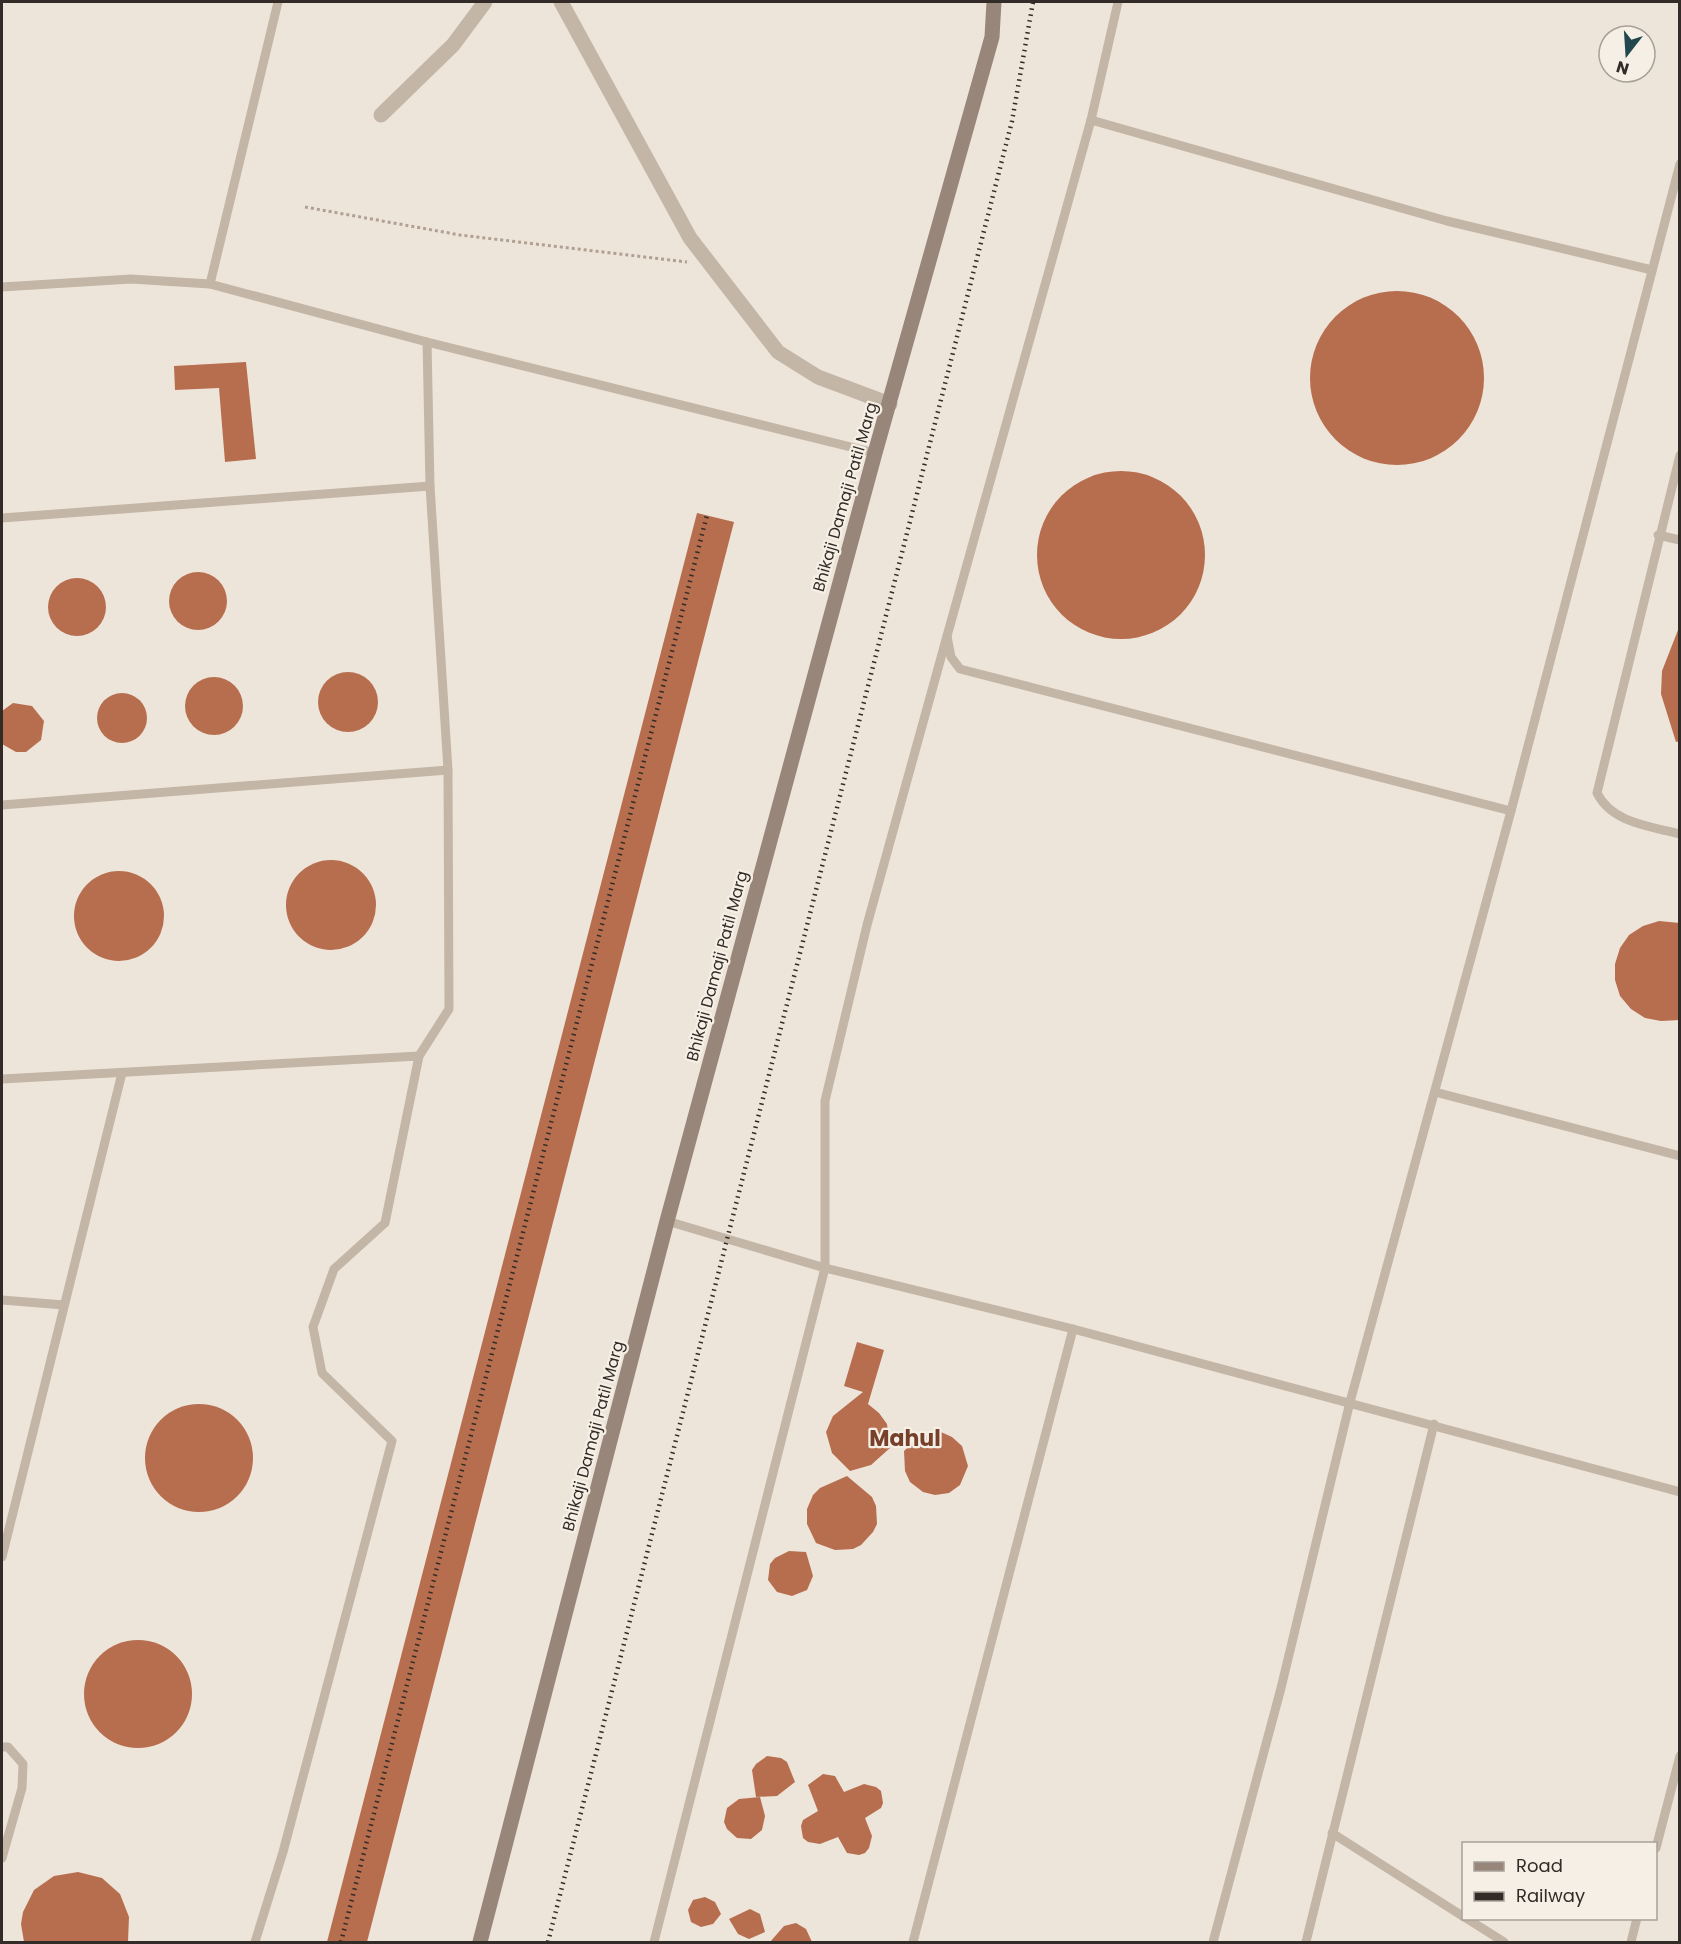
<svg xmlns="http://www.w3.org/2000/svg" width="1681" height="1944" viewBox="0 0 1681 1944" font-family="Poppins,sans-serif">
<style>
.building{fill:#b76e4e}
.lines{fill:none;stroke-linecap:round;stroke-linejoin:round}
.path{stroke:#afa092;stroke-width:3;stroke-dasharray:3 3;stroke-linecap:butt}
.lane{stroke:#c4b6a7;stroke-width:9}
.street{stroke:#c4b6a7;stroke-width:15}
.secondary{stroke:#978679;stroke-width:15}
.rail{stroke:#322b27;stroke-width:4.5;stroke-dasharray:1.5 4.5;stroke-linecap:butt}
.labels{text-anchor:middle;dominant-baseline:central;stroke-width:4.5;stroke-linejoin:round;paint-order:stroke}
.street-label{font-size:16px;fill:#322b27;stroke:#f6efe5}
.district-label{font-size:22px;font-weight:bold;fill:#77402a;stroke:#f6efe5}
</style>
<rect width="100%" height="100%" fill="#eee5da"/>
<g class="building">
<circle cx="1397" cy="378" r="87"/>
<polygon points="246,362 256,459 225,462 219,388 175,390 174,366"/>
<circle cx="1121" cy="555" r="84"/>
<polygon points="697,513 734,522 367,1942 327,1942"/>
<circle cx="198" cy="601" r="29"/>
<circle cx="77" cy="607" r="29"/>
<polygon points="1678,630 1680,741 1676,742 1661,694 1662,671"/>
<circle cx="348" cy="702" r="30"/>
<circle cx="214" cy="706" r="29"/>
<circle cx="122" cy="718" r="25"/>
<polygon points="13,703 32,706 44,721 41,740 26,752 16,752 2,744 2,711"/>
<circle cx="331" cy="905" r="45"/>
<circle cx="119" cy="916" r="45"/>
<polygon points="1659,921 1680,923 1680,1020 1661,1021 1645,1018 1631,1009 1620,996 1615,980 1615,964 1620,948 1629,935 1643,926"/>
<polygon points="857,1342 884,1350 868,1404 879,1413 887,1424 890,1448 871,1465 850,1471 832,1453 826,1432 833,1416 863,1392 844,1386"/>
<circle cx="199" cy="1458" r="54"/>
<polygon points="941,1432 952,1437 962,1446 968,1466 960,1485 949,1493 935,1495 923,1492 910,1482 905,1471 904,1451 919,1437"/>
<polygon points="847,1476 872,1497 876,1506 877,1524 873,1532 861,1545 853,1549 835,1550 816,1543 807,1524 807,1509 813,1495 820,1488"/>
<polygon points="789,1551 806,1552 813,1576 807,1590 792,1596 777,1592 768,1580 770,1564 775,1558"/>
<circle cx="138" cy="1694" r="54"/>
<polygon points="767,1756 781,1758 787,1762 795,1782 777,1796 756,1797 752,1770 756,1764"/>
<polygon points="823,1774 835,1776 844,1792 864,1784 876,1787 881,1791 883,1803 881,1808 865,1818 872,1836 869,1848 865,1853 859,1855 847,1853 838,1837 820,1844 808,1842 803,1838 801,1826 803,1820 818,1811 808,1785"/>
<polygon points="760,1797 765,1816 762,1830 751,1839 737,1838 727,1829 724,1822 727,1808 739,1799"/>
<polygon points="78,1872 102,1878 120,1894 129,1917 128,1942 24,1942 21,1924 23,1912 34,1890 54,1876"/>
<polygon points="705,1897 715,1902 721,1914 713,1924 701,1927 691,1922 688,1910 693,1900"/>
<polygon points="750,1909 760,1914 765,1932 749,1939 738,1934 729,1919"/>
<polygon points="796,1923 806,1929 812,1942 770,1942 784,1926"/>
</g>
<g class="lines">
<polyline class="path" points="305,207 460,235 687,262"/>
<g class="lane">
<polyline points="278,2 210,284 427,342 875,453"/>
<polyline points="1118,2 1091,120 947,636 951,657 960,669 1511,811"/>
<polyline points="1091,120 1447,221 1652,270"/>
<polyline points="2,287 131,279 210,284"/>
<path d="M 1680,455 L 1597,793 C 1612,823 1649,826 1680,834"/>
<polyline points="2,518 430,486"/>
<polyline points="1658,535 1680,540"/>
<polyline points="2,805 448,770"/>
<polyline points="2,1079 419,1056"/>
<polyline points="1435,1092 1680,1156"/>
<polyline points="667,1221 825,1268 1073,1329"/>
<polyline points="2,1300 64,1305"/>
<polyline points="2,1557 122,1073"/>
<polyline points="2,1747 8,1747 23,1764 22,1788 2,1858"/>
<polyline points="1332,1833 1464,1917"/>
<polyline points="1656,1848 1680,1756"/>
<polyline points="1466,1918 1504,1942"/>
<polyline points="255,1942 283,1852 392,1441 322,1373 313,1327 334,1269 385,1223 419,1056 449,1009 448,770 430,486 427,342"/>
<polyline points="654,1942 825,1268 825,1101 867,925 947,636"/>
<polyline points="913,1942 1073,1329 1680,1492"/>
<polyline points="1213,1942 1281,1688 1350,1402 1511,811 1680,164"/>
<polyline points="1306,1942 1434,1424"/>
<polyline points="1631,1942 1637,1918"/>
</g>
<g class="street">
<polyline points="561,2 690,238 778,352 818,377 890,404"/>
<polyline points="381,115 453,45 485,2"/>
</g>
<polyline class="secondary" points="480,1942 667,1221 875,453 992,37 994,2"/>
<g class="rail">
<polyline points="341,1942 707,515"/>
<polyline points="548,1942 1012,121 1033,2"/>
</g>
</g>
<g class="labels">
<g class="street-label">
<text transform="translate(845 497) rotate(-74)">Bhikaji Damaji Patil Marg</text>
<text transform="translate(717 966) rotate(-75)">Bhikaji Damaji Patil Marg</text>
<text transform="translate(593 1436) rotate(-75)">Bhikaji Damaji Patil Marg</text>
</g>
<g class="district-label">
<text x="905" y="1438">Mahul</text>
</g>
</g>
<rect width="1681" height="1944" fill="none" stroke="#322b27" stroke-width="6"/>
<rect x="1462" y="1842" width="195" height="78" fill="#f6efe5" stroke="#a8a199" stroke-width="1.5"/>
<rect x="1474" y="1862" width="30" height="9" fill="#978679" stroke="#a8a199" stroke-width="1.5"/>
<text x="1516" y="1872" font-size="18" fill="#322b27">Road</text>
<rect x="1474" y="1892" width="30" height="9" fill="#322b27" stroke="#a8a199" stroke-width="1.5"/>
<text x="1516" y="1902" font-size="18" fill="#322b27">Railway</text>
<g transform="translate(1627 54) rotate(197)"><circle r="28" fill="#f6efe5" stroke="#a8a199" stroke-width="1.5"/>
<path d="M0-4.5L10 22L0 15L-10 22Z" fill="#22484e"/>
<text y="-9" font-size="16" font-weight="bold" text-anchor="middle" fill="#322b27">N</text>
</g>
</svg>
